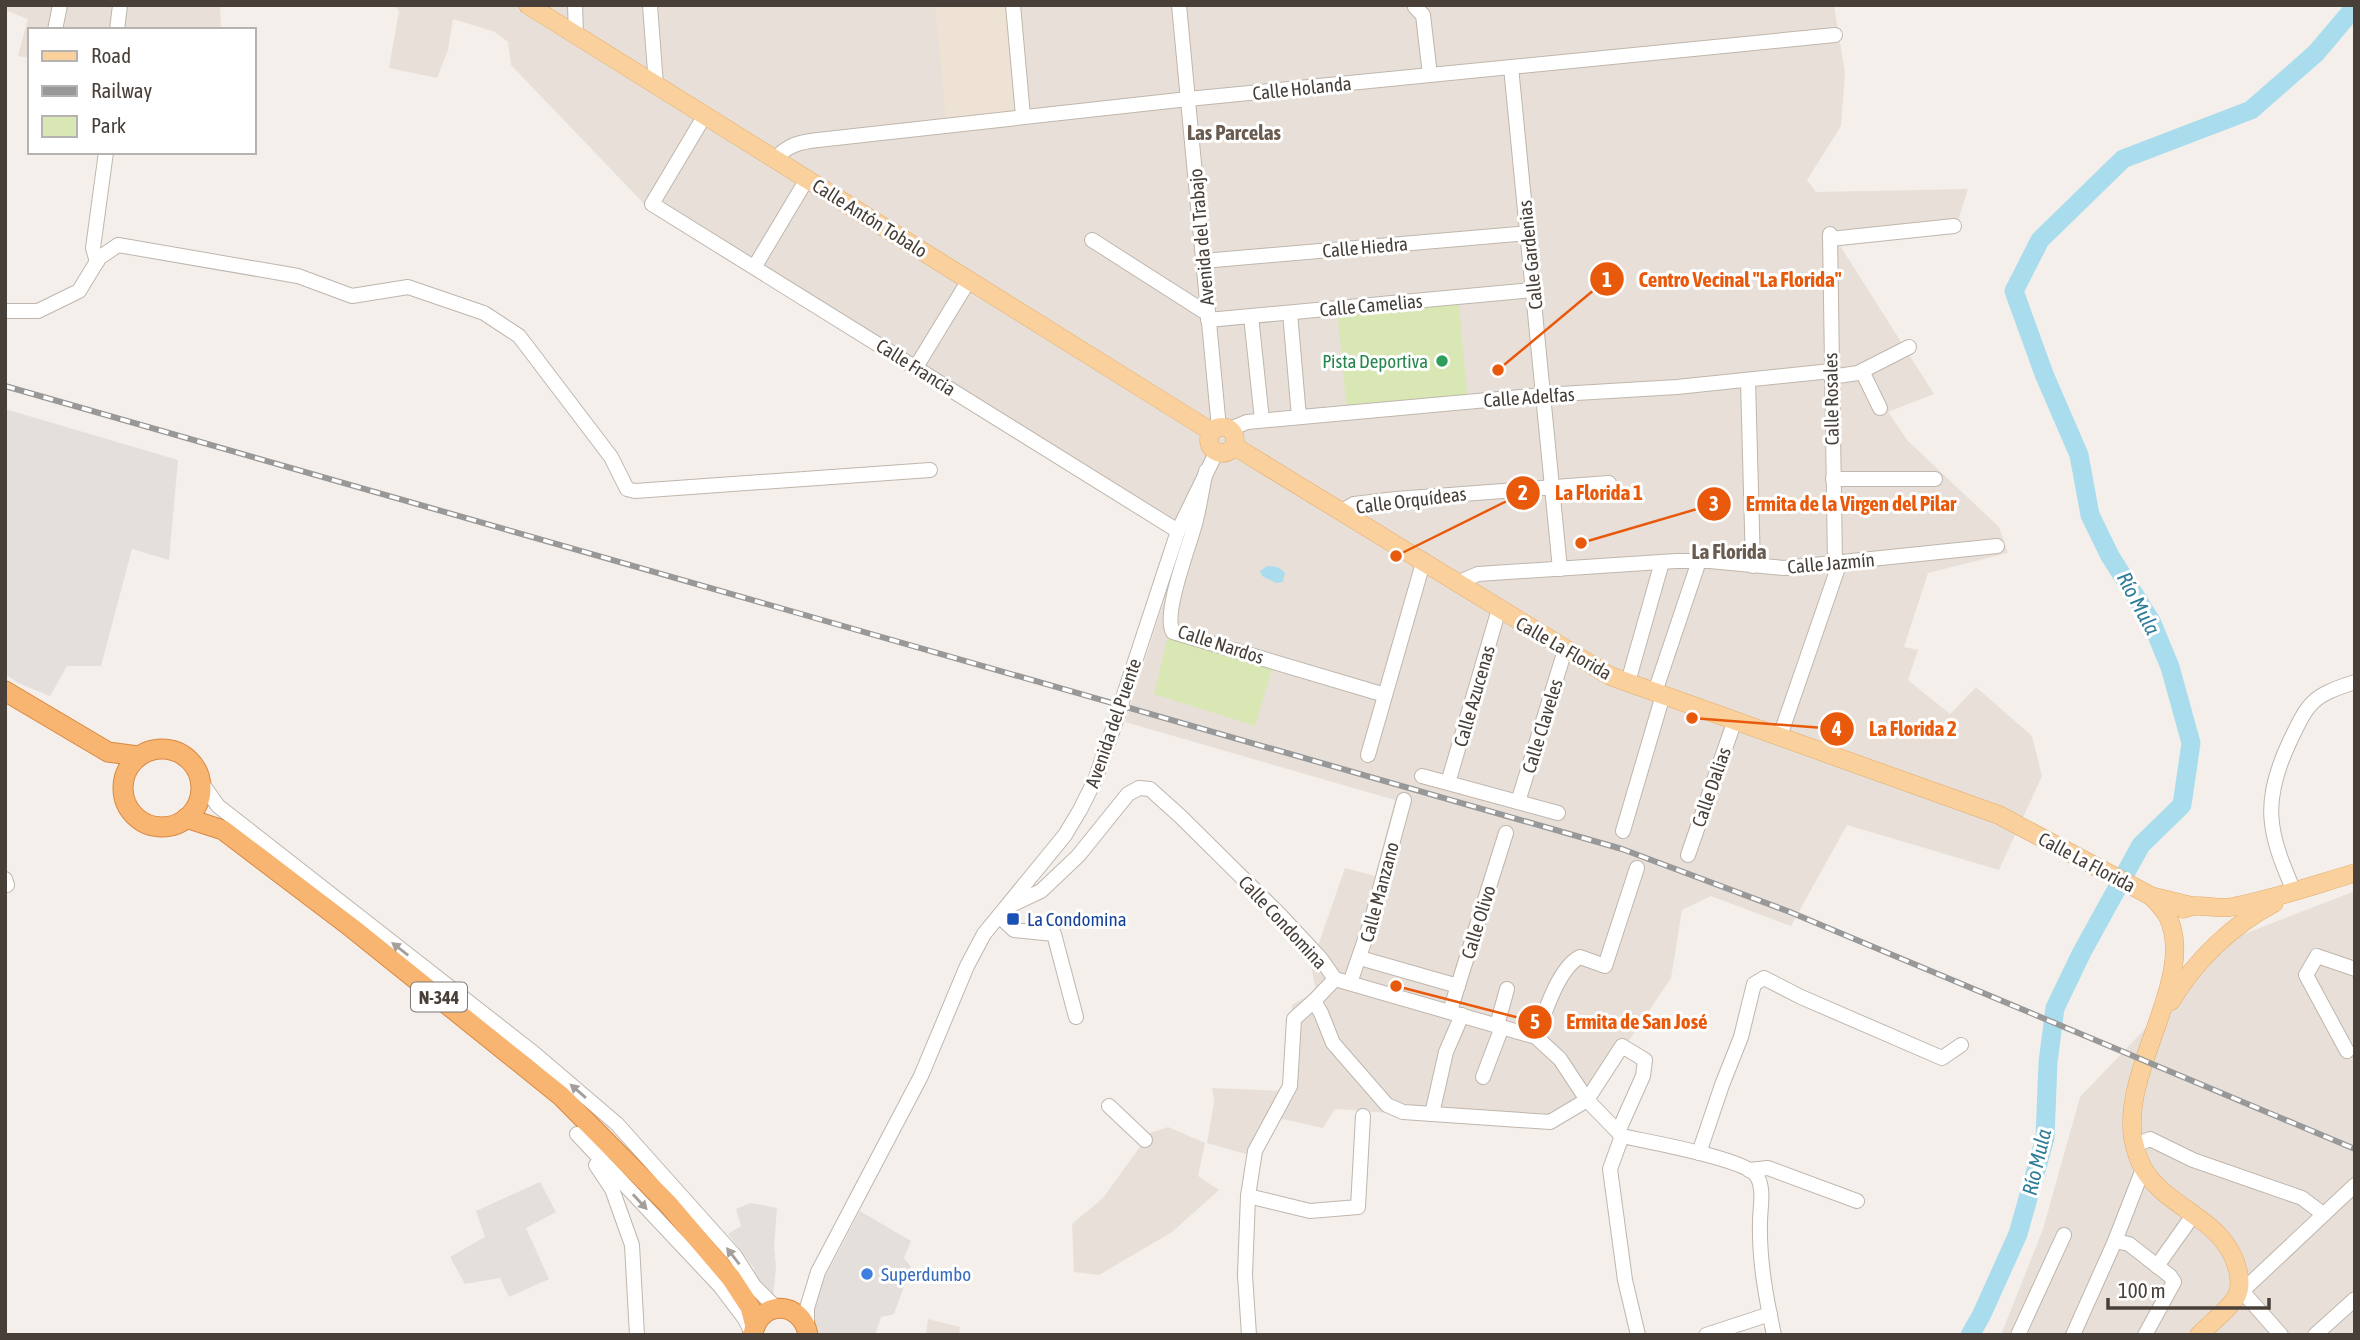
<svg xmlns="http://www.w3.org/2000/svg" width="2360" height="1340" viewBox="0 0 2360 1340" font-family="'Asap Condensed',sans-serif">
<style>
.residential{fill:#e8e0d8}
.industrial{fill:#e4dfdb}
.education{fill:#ede2d4}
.green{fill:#d8e7b4}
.water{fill:#a9ddee}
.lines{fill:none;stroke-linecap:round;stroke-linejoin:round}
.river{stroke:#a9ddee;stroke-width:19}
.minor-casing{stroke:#bfb6ad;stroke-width:16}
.major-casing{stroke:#e0aa6c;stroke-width:19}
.highway-casing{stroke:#d88840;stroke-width:21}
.minor{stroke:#fff;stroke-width:14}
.major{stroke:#fad19d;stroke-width:18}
.highway{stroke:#f8b571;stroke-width:19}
.rail-casing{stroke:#989898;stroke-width:6}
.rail{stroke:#fff;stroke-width:3.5;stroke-dasharray:10;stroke-linecap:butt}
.minor-bridge-casing{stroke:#bfb6ad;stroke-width:16;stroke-linecap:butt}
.minor-bridge{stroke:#fff;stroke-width:14}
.oneway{fill:#a49f9c}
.leisure-dot{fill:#2e9e5b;stroke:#fff;stroke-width:2.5}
.transit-dot{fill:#1a4fb4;stroke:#fff;stroke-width:2.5}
.shop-dot{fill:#3f7fe0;stroke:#fff;stroke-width:2.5}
.labels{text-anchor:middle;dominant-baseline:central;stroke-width:6;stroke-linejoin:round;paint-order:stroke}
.shield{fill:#fff;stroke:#7f7974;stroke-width:2}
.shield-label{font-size:18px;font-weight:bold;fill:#483f38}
.street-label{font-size:19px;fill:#483f38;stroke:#fff}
.leisure-label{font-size:19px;fill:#27864d;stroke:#fff;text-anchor:end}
.transit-label{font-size:19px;fill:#164399;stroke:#fff;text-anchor:start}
.shop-label{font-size:19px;fill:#366cbe;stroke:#fff;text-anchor:start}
.neighbourhood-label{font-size:21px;font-weight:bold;fill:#6a5b50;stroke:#fff}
.water-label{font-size:21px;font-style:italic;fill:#2f7d99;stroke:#fff}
.leader{fill:none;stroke:#e8590c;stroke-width:2.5}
.callout-dot{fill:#e8590c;stroke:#fff;stroke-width:2.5}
.mark-label{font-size:21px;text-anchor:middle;font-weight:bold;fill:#fff}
.callout-label{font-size:21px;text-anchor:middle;font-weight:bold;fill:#e8590c;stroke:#fff;stroke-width:6;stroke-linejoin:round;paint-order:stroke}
</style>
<rect width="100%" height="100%" fill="#f4efea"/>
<g class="residential">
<polygon points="5,5 220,5 221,30 30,30 30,58 18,56 28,19 5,10"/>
<polygon points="394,5 1498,5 1499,7 1503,5 1834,5 1845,73 1841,126 1807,180 1816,192 1968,189 1954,233 1839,244 1934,394 1888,412 1908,441 1999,527 2008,553 1928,573 1904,647 1918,650 1908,680 1950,714 1976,687 2032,736 2042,776 1999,870 1847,825 1791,926 1711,896 1682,910 1671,978 1581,1112 1552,1125 1335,1109 1323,1128 1278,1118 1256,1157 1207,1143 1214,1102 1212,1088 1281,1091 1286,1082 1292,1005 1316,991 1311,966 1345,868 1375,876 1395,800 1125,722 1183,541 918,379 649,209 511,65 508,42 495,32 453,19 448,50 437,78 389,68 399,11"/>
<polygon points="2355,891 2355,1335 2001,1335 2043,1229 2080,1097 2231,939"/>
<polygon points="1168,1127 1205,1143 1198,1176 1219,1190 1172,1232 1099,1275 1074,1272 1072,1224 1103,1198 1150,1133"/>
<polygon points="928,1319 960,1327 959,1335 926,1335"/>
</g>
<g class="industrial">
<polygon points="5,409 178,460 169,560 132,549 101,666 67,666 50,696 18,683 5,674"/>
<polygon points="540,1182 556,1212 526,1228 549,1279 509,1297 500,1278 465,1284 450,1257 485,1237 476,1211"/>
<polygon points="751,1203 777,1208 774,1247 776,1267 773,1297 755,1280 754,1268 728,1234 741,1226 736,1209"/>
<polygon points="860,1211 911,1241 904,1258 911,1267 894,1314 881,1317 875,1335 814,1335 810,1312 825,1277"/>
</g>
<polygon class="education" points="935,5 1008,5 1018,107 1014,113 946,120"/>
<g class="green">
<polygon points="1458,297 1468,401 1347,413 1337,308"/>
<polygon points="1170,628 1274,662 1255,726 1154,694"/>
</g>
<path class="water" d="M 1267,566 C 1275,566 1280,567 1285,573 L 1283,582 L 1276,583 L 1262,576 L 1260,571 Z"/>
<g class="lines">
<polyline class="river" points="1970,1335 1981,1316 2018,1234 2045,1138 2048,1062 2055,1008 2082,952 2141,845 2182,805 2191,743 2170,667 2151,621 2110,556 2090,515 2079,455 2044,374 2014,291 2040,240 2123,159 2251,110 2316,53 2355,7"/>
<g class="minor-casing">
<g id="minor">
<polyline points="575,5 576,35"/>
<polyline points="650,5 656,85"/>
<polyline points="1013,5 1023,116"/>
<polyline points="1179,5 1219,428"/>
<polyline points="1415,7 1423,15 1430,75"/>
<polyline points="55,30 60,5"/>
<polyline points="117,30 120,5"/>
<polyline points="1511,67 1560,569"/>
<polyline points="705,115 652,204 1178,531"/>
<path d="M 775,159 C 788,145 799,142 818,140 L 1188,99 L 1835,35"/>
<polyline points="1830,234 1835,563"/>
<polyline points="1830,239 1954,226"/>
<polyline points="1092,240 1208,314"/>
<polyline points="1203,261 1528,233"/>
<polyline points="97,262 93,248 106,152"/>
<polyline points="755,266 807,179"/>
<polyline points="5,311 38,311 79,291 99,258 118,245 298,276 352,296 408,287 484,313 519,336 611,457 627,489 635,491 930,470"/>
<polyline points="1290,313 1299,417"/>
<polyline points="1251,316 1262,420"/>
<polyline points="1208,320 1533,290"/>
<polyline points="916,367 969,280"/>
<polyline points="1862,371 1880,408"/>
<polyline points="1831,377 1858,373 1909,347"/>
<polyline points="1748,380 1753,566"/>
<polyline points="1230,429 1247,422 1543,395 1677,387 1831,371"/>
<path d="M 1206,471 C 1202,488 1200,504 1196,520 C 1191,542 1162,614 1173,632 L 1385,695"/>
<polyline points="1833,479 1935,479"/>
<polyline points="1340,512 1354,504 1396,499 1609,483"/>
<polyline points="1457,583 1478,574 1676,561 1710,561 1784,568 1997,546"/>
<polyline points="1628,682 1662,562"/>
<polyline points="1655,692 1699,561"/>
<polyline points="1123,698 1178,531 1217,451"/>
<polyline points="1780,736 1840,562"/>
<polyline points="1368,755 1423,563"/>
<polyline points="1422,776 1558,813"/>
<polyline points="201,782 218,806 535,1054 617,1124 735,1256 754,1286 776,1308"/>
<polyline points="1448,783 1499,609"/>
<polyline points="1518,802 1565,650"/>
<polyline points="1623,831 1663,695"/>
<polyline points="1688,855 1735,720"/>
<polyline points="5,879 7,885"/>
<path d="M 2294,891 C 2268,832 2261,802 2290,741 C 2309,701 2312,696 2355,682"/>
<polyline points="1009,906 1041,891 1078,856 1128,794 1139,788 1150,789 1180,816 1281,916 1321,959 1335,979 1536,1037 1560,1059 1587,1100 1622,1136"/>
<polyline points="999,916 1014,930 1054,934 1076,1017"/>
<polyline points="1360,958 1458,986"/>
<polyline points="1350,983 1371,922 1404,800"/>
<polyline points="1314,1001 1335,979"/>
<polyline points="1450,1011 1506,833"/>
<polyline points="1497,1025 1507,989"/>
<path d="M 1536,1037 C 1544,1015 1558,968 1580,957 L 1605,966 L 1637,868"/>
<polyline points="2347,1051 2306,975 2317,956 2355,969"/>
<polyline points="1483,1077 1502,1027"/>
<polyline points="1109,1106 1145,1140"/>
<polyline points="1432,1114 1446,1052 1462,1015"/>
<polyline points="577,1134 720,1286 745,1319 750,1329"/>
<path d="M 1622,1136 C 1648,1142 1742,1158 1756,1175 C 1765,1187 1760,1208 1760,1222 C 1759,1260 1766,1298 1774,1335"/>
<polyline points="1622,1136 1610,1169 1625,1280 1638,1335"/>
<polyline points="2134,1146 2150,1139 2193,1160 2302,1198 2323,1214"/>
<polyline points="1699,1153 1722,1085 1741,1037 1754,984 1764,978 1801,997 1942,1058 1961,1045"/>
<polyline points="596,1165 612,1189 632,1245 637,1335"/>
<polyline points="1749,1170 1768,1168 1857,1201"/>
<polyline points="1248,1196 1310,1211 1358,1207 1363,1116"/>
<polyline points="2115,1241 2129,1244 2170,1276 2174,1282 2145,1335"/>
<polyline points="2157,1266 2194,1214"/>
<polyline points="2242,1291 2281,1335"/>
<polyline points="2237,1296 2355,1185"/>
<polyline points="807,1329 807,1308 818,1272 921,1076 967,966 984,934 1065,835 1080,810 1095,780 1119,712"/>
<polyline points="1249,1335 1245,1275 1248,1196 1255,1151 1290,1086 1294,1019 1314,1001 1321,1013 1333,1043 1387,1105 1403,1112 1550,1122 1587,1100 1622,1046 1645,1060 1643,1076 1618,1132"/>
<polyline points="1706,1335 1770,1314"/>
<polyline points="2018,1335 2064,1235"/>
<polyline points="2073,1335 2115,1241 2143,1169"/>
<polyline points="2315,1335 2355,1299"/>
</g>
</g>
<g class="major-casing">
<g id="major">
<polyline points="528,5 1212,432"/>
<circle cx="1222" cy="440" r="13"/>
<polyline points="1234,446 1610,676 1999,815 2151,896 2192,906"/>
<path d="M 2151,896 C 2157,902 2164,909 2168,917 C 2197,978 2122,1067 2133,1138 C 2135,1148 2138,1159 2143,1168 C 2168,1211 2226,1218 2238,1271 C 2240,1280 2241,1289 2236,1297 C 2228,1311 2210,1323 2199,1335"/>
<path d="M 2183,909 C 2199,902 2215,910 2232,907 C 2274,899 2314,885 2355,873"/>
<path d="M 2171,1001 C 2195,961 2232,925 2274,903"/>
</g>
</g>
<g class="highway-casing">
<g id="highway">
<polyline points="5,691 108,752 138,756"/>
<circle cx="162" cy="788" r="39"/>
<polyline points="186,818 223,830 352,928 561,1096 668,1204 731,1278 750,1307 755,1326"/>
<path d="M 753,1334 C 759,1299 802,1300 808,1335"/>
</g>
</g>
<use href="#minor" class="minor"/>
<use href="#major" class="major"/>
<use href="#highway" class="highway"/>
<g class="rail-casing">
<polyline id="rail" points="5,386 1622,849 1790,912 2355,1149"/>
</g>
<use href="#rail" class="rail"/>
<g class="minor-bridge-casing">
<polyline id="minor-bridge" points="1119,712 1123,698"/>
</g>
<use href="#minor-bridge" class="minor-bridge"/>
</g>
<defs><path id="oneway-solid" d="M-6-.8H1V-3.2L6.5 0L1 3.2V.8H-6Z" transform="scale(1.75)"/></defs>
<g class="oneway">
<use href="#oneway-solid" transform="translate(400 949) rotate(-142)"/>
<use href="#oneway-solid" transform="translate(578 1091) rotate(-139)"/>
<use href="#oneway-solid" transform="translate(640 1202) rotate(47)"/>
<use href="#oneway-solid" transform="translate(733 1256) rotate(-128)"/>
</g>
<circle class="leisure-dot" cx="1442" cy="361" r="7"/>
<rect class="transit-dot" x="1006" y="912" width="14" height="14" rx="3.5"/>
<circle class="shop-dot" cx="867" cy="1274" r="7"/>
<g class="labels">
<rect class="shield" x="411" y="982.5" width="56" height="29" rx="5"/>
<g class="shield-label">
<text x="439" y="997">N-344</text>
</g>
<g class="street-label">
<text transform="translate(1302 88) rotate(-6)">Calle Holanda</text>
<text transform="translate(870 218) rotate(32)">Calle Antón Tobalo</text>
<text transform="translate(1201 237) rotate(-95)">Avenida del Trabajo</text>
<text transform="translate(1365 247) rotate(-5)">Calle Hiedra</text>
<text transform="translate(1530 255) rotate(-96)">Calle Gardenias</text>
<text transform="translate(1371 305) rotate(-5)">Calle Camelias</text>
<text transform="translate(916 367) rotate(32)">Calle Francia</text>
<text transform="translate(1529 397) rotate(-4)">Calle Adelfas</text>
<text transform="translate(1831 399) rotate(-91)">Calle Rosales</text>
<text transform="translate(1411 500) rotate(-7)">Calle Orquídeas</text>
<text transform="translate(1831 563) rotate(-5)">Calle Jazmín</text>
<text transform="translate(1221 644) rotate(18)">Calle Nardos</text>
<text transform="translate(1564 648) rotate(30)">Calle La Florida</text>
<text transform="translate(1474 696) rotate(-74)">Calle Azucenas</text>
<text transform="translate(1113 723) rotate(-71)">Avenida del Puente</text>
<text transform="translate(1542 726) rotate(-73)">Calle Claveles</text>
<text transform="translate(1711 787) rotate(-71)">Calle Dalias</text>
<text transform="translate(2087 862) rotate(28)">Calle La Florida</text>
<text transform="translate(1379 892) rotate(-75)">Calle Manzano</text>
<text transform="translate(1283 922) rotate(47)">Calle Condomina</text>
<text transform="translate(1478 922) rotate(-73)">Calle Olivo</text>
</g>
<g class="leisure-label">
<text x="1428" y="361">Pista Deportiva</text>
</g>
<g class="transit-label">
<text x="1027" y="919">La Condomina</text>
</g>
<g class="shop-label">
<text x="881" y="1274">Superdumbo</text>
</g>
<g class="neighbourhood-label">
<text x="1234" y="132">Las Parcelas</text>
<text x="1729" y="551">La Florida</text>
</g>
<g class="water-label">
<text transform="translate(2139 603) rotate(62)">Río Mula</text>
<text transform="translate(2036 1162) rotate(-77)">Río Mula</text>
</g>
</g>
<path class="leader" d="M1498 370L1607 279M1396 556L1523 493M1581 543L1714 504M1692 718L1837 729M1396 986L1535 1022"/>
<g class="callout-dot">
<circle cx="1498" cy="370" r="7"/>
<circle cx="1396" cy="556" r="7"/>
<circle cx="1581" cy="543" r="7"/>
<circle cx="1692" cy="718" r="7"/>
<circle cx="1396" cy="986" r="7"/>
<circle cx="1607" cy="279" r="18"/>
<circle cx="1523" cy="493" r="18"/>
<circle cx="1714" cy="504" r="18"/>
<circle cx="1837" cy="729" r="18"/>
<circle cx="1535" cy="1022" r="18"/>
</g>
<g class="mark-label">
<text x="1607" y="287">1</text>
<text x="1523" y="500">2</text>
<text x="1714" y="511">3</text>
<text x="1837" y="736">4</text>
<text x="1535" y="1029">5</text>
</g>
<g class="callout-label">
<text x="1740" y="287">Centro Vecinal "La Florida"</text>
<text x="1599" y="500">La Florida 1</text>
<text x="1851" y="511">Ermita de la Virgen del Pilar</text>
<text x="1913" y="736">La Florida 2</text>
<text x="1637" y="1029">Ermita de San José</text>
</g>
<rect width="2360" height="1340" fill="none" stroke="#483f38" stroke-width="14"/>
<rect x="28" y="28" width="228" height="126" fill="#ffffff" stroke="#b6b2af" stroke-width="2"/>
<rect x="42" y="51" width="35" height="10" fill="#fad19d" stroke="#b6b2af" stroke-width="2"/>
<text x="91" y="63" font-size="21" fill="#483f38">Road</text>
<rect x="42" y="86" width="35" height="10" fill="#989898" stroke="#b6b2af" stroke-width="2"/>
<text x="91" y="98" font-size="21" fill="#483f38">Railway</text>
<rect x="42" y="116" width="35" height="21" fill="#d8e7b4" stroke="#b6b2af" stroke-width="2"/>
<text x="91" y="133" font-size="21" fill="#483f38">Park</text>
<path d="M2108 1298v10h161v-10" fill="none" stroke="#483f38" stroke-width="3.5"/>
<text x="2118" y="1298" font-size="21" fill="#483f38" stroke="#ffffff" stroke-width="5" paint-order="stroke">100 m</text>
</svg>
